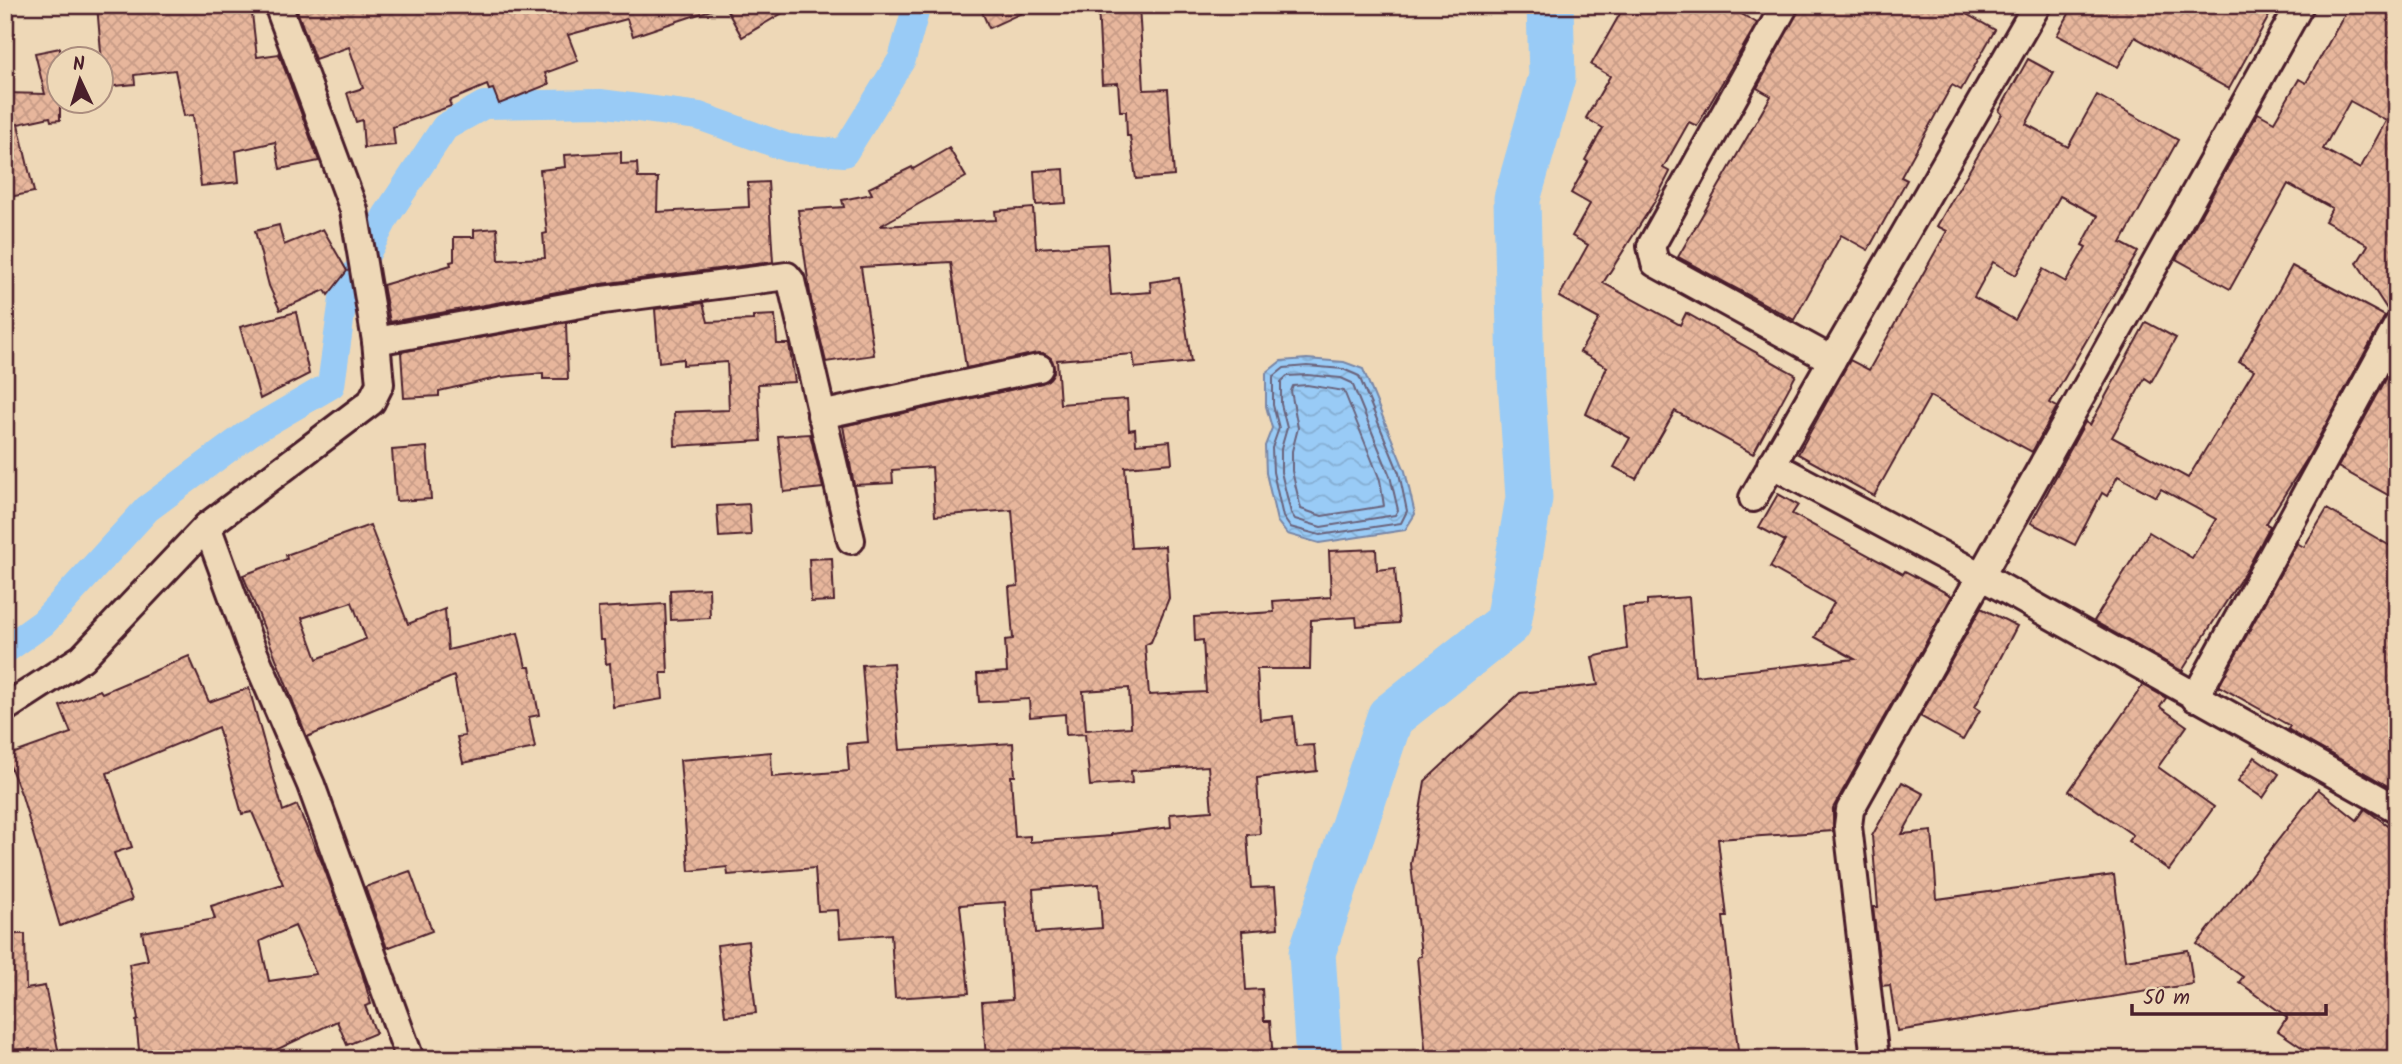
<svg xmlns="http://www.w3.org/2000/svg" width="2402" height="1064" viewBox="0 0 2402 1064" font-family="Kalam,sans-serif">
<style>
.water{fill:url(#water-waves);stroke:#7986a5;stroke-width:2}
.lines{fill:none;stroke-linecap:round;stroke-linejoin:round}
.shore{stroke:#6a647c;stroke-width:2}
.canal{stroke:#99cbf6;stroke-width:28}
.river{stroke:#99cbf6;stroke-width:47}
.building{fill:url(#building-cross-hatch);stroke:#4a1f2b;stroke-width:2;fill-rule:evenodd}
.minor-casing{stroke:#4a1f2b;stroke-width:32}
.minor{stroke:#eed8b7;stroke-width:26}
</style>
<defs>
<pattern id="water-waves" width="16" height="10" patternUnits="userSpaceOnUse" patternTransform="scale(1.75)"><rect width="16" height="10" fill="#99cbf6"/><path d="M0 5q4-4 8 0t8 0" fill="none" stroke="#85aed3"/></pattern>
<pattern id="building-cross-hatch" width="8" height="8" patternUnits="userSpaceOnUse" patternTransform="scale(1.75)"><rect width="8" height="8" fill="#e7b69c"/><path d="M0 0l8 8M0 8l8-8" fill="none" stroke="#c89c87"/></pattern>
</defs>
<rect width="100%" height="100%" fill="#eed8b7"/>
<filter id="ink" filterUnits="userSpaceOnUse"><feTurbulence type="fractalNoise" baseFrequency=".0143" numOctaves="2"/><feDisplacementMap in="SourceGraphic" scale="14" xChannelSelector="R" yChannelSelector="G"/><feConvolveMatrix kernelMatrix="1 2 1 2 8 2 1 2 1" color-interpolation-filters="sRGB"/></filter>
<g filter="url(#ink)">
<polygon class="water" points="1307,359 1344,362 1363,369 1405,471 1415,514 1405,530 1319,543 1287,534 1277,521 1266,473 1265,446 1272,428 1266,406 1266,373 1281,361"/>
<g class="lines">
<g class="shore">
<polygon points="1307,366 1343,369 1359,376 1399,473 1407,511 1401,523 1320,535 1290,527 1283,517 1273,472 1272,448 1279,428 1273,405 1273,377 1284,368"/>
<polygon points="1307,375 1341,378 1352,383 1390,476 1398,510 1395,515 1321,527 1295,519 1291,513 1281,472 1281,449 1287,428 1281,404 1281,382 1287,376"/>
<polygon points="1307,385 1344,391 1380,480 1384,506 1322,516 1301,509 1292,471 1292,451 1298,428 1291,391 1293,386"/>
</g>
<polyline class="canal" points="5,650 43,623 147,509 249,433 331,385 343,299 386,216 445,127 484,105 600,103 699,116 788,148 844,153 902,59 917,5"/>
<polyline class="river" points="1319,1059 1312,953 1390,717 1508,623 1529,498 1521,379 1517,199 1552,77 1550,5"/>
</g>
<g class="building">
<polygon points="97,5 251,5 257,57 279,54 319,161 280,169 275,142 236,151 239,182 201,186 193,115 184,116 175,70 134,75 135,84 104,87"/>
<polygon points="295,5 713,5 714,9 633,36 627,19 568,35 578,61 545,73 549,84 499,104 493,89 489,90 487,85 449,101 451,106 393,127 395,145 364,148 362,120 356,122 347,93 363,88 349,47 315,59"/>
<polygon points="724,5 796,5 742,37"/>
<polygon points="979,5 1039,5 989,28"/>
<polygon points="1098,5 1139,5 1144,90 1168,89 1174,176 1136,179 1130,136 1127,136 1126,111 1120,111 1118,83 1102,84"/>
<polygon points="1625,5 1726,5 1757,23 1697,126 1689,122 1663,168 1670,172 1655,201 1603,283 1680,325 1686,313 1796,375 1753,454 1675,411 1636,479 1614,467 1630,438 1586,414 1607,367 1580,352 1599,319 1559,297 1588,245 1572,236 1590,204 1571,193 1588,162 1585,160 1603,128 1586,118 1610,76 1591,65"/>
<polygon points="1801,5 1950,5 1995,30 1961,90 1952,85 1901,177 1907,180 1868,250 1841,235 1794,320 1678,257 1771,96 1757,88"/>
<polygon points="2074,5 2275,5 2229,89 2135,37 2118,67 2057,35"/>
<path d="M 2350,5 L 2397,5 L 2397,310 L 2389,312 L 2357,263 L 2368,245 L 2325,221 L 2332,208 L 2288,184 L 2230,289 L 2176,259 L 2258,113 L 2274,122 L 2299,79 L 2306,83 ZM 2350,101 L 2386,121 L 2360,169 L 2323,149 Z"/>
<polygon points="60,48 60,120 51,121 50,117 18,124 34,192 5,198 5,93 45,94 35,53"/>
<path d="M 2028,59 L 2054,73 L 2026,124 L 2068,147 L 2097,95 L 2178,140 L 2121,243 L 2138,252 L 2050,403 L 2057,407 L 2032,452 L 1930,396 L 1874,496 L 1798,454 L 1850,360 L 1869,370 L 1947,231 L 1937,226 L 2002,114 L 1999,111 ZM 2060,196 L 2098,216 L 2082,245 L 2086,247 L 2066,282 L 2043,269 L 2015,320 L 1974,297 L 1993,262 L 2016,275 Z"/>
<path d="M 949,148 L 966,177 L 880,226 L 996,220 L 995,211 L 1033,208 L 1036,248 L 1107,244 L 1111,295 L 1151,292 L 1150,282 L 1179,278 L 1191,362 L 1135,368 L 1133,354 L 1057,360 L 1060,404 L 1127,399 L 1129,430 L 1135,429 L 1136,444 L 1170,441 L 1172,463 L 1125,467 L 1131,548 L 1165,546 L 1169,598 L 1151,642 L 1145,645 L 1149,695 L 1206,692 L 1203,640 L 1195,641 L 1194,617 L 1274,612 L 1273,601 L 1331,597 L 1329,551 L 1376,549 L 1377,570 L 1395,568 L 1399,623 L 1357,626 L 1356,617 L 1311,620 L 1310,669 L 1257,669 L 1260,720 L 1293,716 L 1296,746 L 1314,745 L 1317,771 L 1257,778 L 1260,834 L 1247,835 L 1251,888 L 1275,887 L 1278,928 L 1242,931 L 1246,990 L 1262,989 L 1264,1021 L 1270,1021 L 1273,1059 L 986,1059 L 982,1002 L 1012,1000 L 1005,902 L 960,905 L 969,993 L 895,998 L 891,934 L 840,938 L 838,910 L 818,911 L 815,868 L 728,875 L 727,867 L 689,871 L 680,760 L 771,752 L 772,777 L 849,771 L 847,744 L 868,742 L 862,665 L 893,663 L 900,750 L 1013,743 L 1015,776 L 1011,776 L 1015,837 L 1030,836 L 1030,842 L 1111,836 L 1111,834 L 1171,827 L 1170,814 L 1212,811 L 1208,766 L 1131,771 L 1132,783 L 1090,786 L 1085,734 L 1066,735 L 1065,714 L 1030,717 L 1029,699 L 979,702 L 977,674 L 1007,672 L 1005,640 L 1013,639 L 1009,587 L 1018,586 L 1012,510 L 935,516 L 932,467 L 892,470 L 893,483 L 854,485 L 843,426 L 1042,383 L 1054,372 L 1051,358 L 1043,353 L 966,368 L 951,262 L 861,267 L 874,355 L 826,362 L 811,300 L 798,210 L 844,207 L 842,200 L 872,194 L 869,188 L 912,167 L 913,169 ZM 1129,688 L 1131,727 L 1086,730 L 1083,691 ZM 1099,884 L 1102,928 L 1036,933 L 1033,889 Z"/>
<polygon points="621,152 621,164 637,163 638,178 658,178 657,212 749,207 748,183 768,182 773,262 601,284 390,322 383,285 451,265 450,262 454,261 454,237 474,237 474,230 497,228 499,260 545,258 543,234 547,233 540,170 565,167 564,155"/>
<polygon points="1064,169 1066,203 1036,205 1034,171"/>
<polygon points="279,225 284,245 323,229 347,271 328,295 325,290 280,310 269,286 255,231"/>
<polygon points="2292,266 2385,316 2307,459 2266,524 2270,526 2249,566 2182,671 2094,621 2149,532 2192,558 2216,519 2161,489 2156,497 2118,476 2107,496 2102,493 2075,545 2031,523 2085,422 2090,425 2146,322 2176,338 2151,382 2145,378 2112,437 2188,478 2254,370 2239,362"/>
<polygon points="703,303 708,322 753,320 753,316 775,315 777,344 789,344 795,382 758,384 761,441 675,446 674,412 729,410 727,362 683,365 683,359 659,362 655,309"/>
<polygon points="296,312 309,374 260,399 240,327"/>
<polygon points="590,318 566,323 568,379 543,379 543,373 501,377 439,391 439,396 404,398 401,352"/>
<polygon points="2397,359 2397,500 2338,467"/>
<polygon points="810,434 823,488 784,492 778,436"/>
<polygon points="427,447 431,499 396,501 392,450"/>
<polygon points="1778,494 1798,505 1792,514 1903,574 1905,571 1952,596 1833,808 1833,831 1718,839 1727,917 1723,917 1739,1059 1426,1059 1417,957 1421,956 1411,864 1425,781 1520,693 1598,685 1592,657 1627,649 1623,607 1647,605 1647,600 1689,597 1695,676 1855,659 1815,637 1834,603 1770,567 1785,541 1759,527"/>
<polygon points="749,504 751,535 719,537 717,506"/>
<polygon points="2327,509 2397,550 2397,791 2297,735 2288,729 2290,726 2219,686 2297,543 2304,547"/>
<path d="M 370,525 L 408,624 L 445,609 L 448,650 L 518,633 L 526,667 L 530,667 L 539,715 L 529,717 L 535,748 L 463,763 L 457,737 L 465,736 L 454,676 L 307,737 L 243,575 L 287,559 L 286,555 ZM 352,602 L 366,639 L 317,659 L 302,618 Z"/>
<polygon points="832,558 834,601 811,602 809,559"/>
<polygon points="709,588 710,618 671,620 670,590"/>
<polygon points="665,604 668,673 661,673 663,699 613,707 610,663 606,664 604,640 600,640 598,608"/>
<polygon points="1981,608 2017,626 1975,707 1980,710 1963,740 1920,716"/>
<path d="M 189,656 L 209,702 L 249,688 L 283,811 L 297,805 L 323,865 L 361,969 L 371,1004 L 365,1006 L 376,1033 L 347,1045 L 337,1021 L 257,1059 L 140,1059 L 136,1021 L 138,1020 L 129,964 L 148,960 L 142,932 L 215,919 L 211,906 L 283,884 L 252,812 L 242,814 L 218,727 L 107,773 L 132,847 L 114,853 L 132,900 L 60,926 L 22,796 L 6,756 L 71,733 L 60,706 L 100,690 L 102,693 ZM 295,926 L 316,974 L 269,981 L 260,941 Z"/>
<polygon points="2143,685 2166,698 2160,707 2187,726 2158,767 2214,807 2169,870 2128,841 2133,835 2069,791"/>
<polygon points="2255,757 2279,774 2263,798 2238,781"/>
<polygon points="1902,782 1924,794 1902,834 1932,831 1937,899 2114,875 2125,960 2188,950 2193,984 1897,1031 1890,985 1882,986 1873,907 1878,907 1872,836"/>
<polygon points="2318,789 2357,820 2365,809 2397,832 2397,1059 2319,1059 2278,1031 2287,1017 2239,982 2243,977 2197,944"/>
<polygon points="410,871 432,931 387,948 365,887"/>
<polygon points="5,934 25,934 26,989 45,986 60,1059 31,1059 30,1049 5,1050"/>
<polygon points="748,941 756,1013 725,1016 717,945"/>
</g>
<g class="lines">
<g class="minor-casing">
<g id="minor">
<polyline points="1785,5 1651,246 1655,263 1832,360 2037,5"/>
<polyline points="376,341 603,300 787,276 791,281 851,540"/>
<polyline points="821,415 1039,368"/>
<polyline points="1771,464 1981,576 2397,809"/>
<polyline points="1753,498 1832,360"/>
<polyline points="207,526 371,402 380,384 376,341 354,210 278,5"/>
<polyline points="2195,698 2397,326"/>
<polyline points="5,708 82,658 207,526 250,644 311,785 410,1059"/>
<polyline points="1875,1059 1848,826 1850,810 2300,5"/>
</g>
</g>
<use href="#minor" class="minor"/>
</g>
</g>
<rect width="2402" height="1064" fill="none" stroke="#eed8b7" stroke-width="28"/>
<rect x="14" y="14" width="2374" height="1036" fill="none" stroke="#4a1f2b" stroke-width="2.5" filter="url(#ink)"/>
<g transform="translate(80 80) rotate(356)"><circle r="33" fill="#eed8b7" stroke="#ac8e7f" stroke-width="2"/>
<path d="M0-5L12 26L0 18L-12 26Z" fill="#4a1f2b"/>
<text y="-10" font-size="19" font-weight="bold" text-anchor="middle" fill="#4a1f2b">N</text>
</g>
<path d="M2132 1004v10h194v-10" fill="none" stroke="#4a1f2b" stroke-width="3.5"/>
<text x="2143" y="1004" font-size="21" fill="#4a1f2b" stroke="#eed8b7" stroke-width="5" paint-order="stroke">50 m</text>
</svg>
